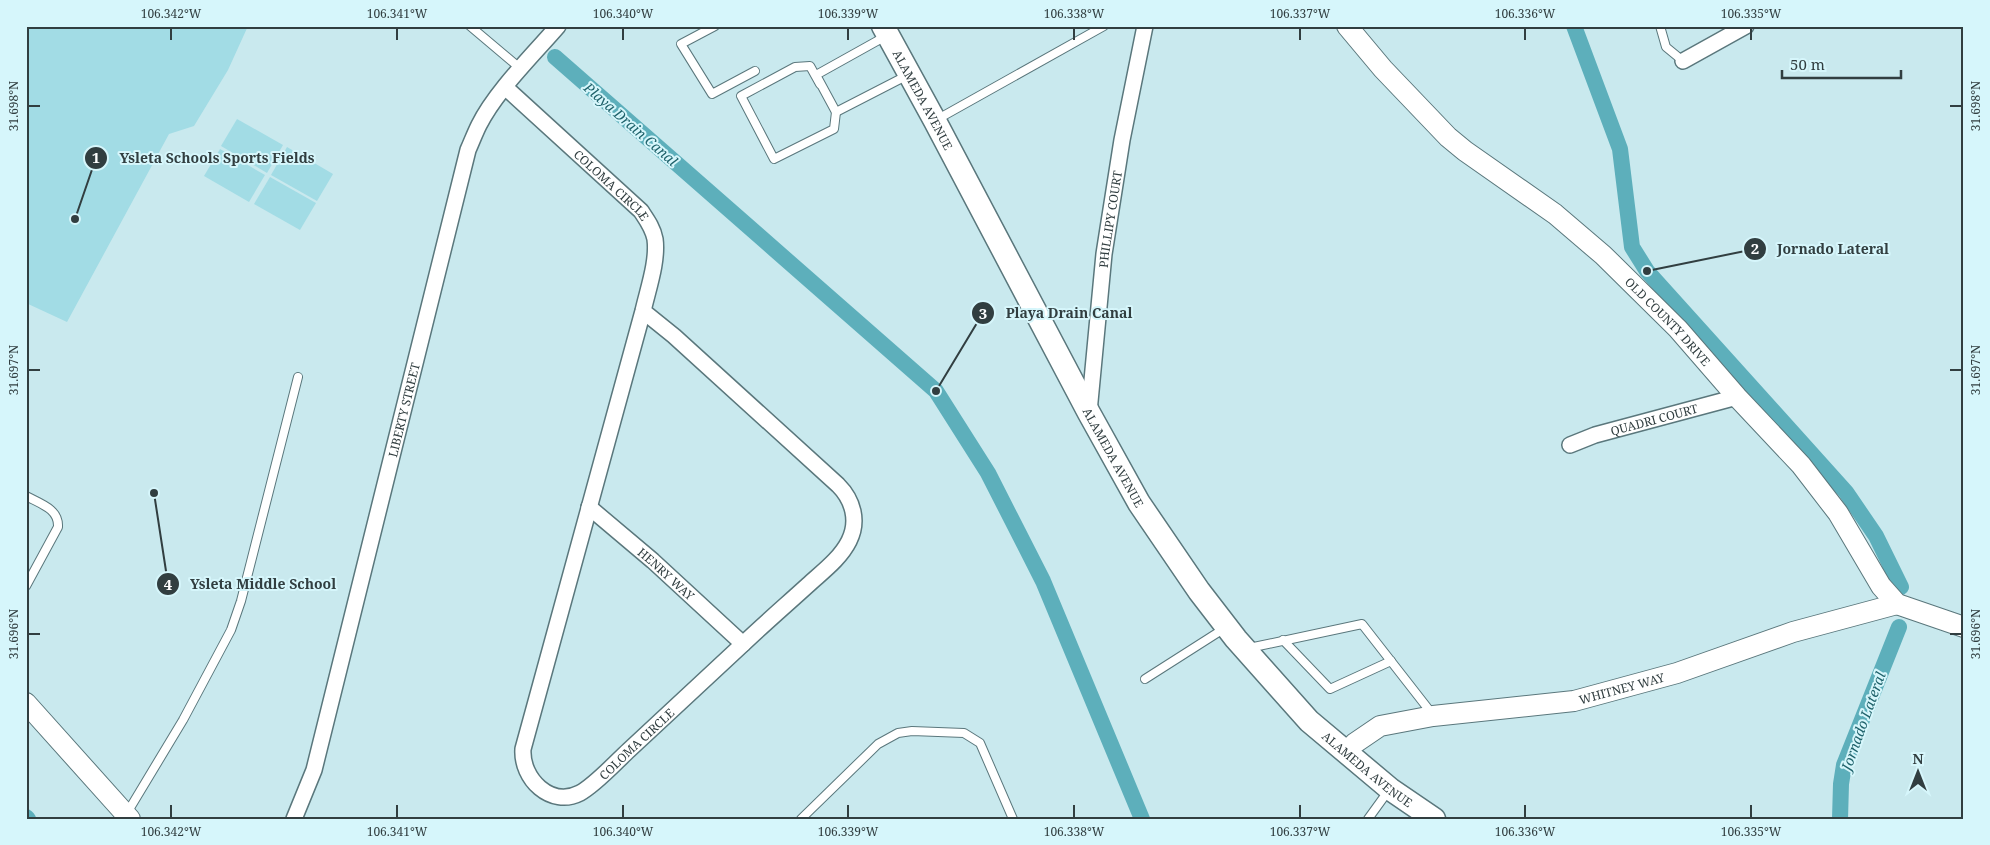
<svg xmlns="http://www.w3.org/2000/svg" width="1990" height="845" viewBox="0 0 1990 845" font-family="'Noto Serif',serif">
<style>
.green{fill:#a2dce5}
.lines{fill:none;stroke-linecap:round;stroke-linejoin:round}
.canal{stroke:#5dafbb;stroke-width:16}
.lane-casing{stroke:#5a777c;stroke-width:10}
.street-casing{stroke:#5a777c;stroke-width:18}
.secondary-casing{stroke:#5a777c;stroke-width:22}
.primary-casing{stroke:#5a777c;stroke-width:25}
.lane{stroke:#fff;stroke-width:8}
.street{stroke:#fff;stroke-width:15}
.secondary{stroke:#fff;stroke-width:20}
.primary{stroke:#fff;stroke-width:22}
.ticks{fill:none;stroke:#313e40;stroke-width:2}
.labels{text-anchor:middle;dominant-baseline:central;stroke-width:4;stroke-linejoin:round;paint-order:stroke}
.street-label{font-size:12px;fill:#313e40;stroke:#d6f6fb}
.water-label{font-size:14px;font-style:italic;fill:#1f626b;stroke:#d6f6fb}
.leader{fill:none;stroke:#313e40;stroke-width:2}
.callout-dot{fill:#313e40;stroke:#d6f6fb;stroke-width:2}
.mark-label{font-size:15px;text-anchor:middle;font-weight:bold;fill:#fff}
.callout-label{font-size:14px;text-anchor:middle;font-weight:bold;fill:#313e40;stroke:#d6f6fb;stroke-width:4;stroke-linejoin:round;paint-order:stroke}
.neatline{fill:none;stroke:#313e40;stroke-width:2}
.ticks-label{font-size:12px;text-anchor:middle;fill:#313e40}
</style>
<rect width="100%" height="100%" fill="#c9e9ee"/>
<g class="green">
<polygon points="26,26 248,26 228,70 194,126 169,134 67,322 26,303"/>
<polygon points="237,119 283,145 267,173 221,146"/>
<polygon points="287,147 333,174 317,201 271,175"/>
<polygon points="220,149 265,175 249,202 204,176"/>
<polygon points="270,177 316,203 300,230 254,204"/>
</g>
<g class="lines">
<g class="canal">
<polyline points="1574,26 1620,149 1632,247 1647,271 1846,492 1876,536 1901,587"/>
<polyline points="555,57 936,391 988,473 1043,581 1142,819"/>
<polyline points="26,817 28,819"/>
<polyline points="1840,819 1841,784 1844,765 1899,627"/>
</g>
<g class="lane-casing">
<g id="lane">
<polyline points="470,26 521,69"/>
<polyline points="715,26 681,44 712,94 755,71"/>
<polyline points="1660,26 1666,47 1683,61"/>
<polyline points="886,36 816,75 836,112 908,75"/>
<polyline points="820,84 810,66 795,67 741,96 774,159 834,129 836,112"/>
<polyline points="936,120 1104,26"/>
<path d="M 26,496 C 41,504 59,509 58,527 L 26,586"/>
<polyline points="1283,640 1330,689 1391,661"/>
<polyline points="1249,648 1362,624 1433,715"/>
<polyline points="1145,679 1225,628"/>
<polyline points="127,813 183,720 231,630 241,601 298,377"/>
<polyline points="801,819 878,744 898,733 912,731 964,733 980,743 1013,819"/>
<polyline points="1368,819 1389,790"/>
</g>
</g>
<g class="street-casing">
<g id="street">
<polyline points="1683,61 1746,26"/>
<path id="s1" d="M 505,87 L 641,211 C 647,220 653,228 655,239 C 658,261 648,289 643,311 L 523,749 C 521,779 551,808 580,793 C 595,785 616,762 629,750 C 667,715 705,679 743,644 C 764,624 786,605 808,585 C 822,572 840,559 849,541 C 859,521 853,500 838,485 L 674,336 L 643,311"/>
<path id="s2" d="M 1089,412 L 1104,254 L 1122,140 L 1145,26"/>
<path id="s3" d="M 1570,445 L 1595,435 L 1737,397"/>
<path id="s4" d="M 589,507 L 653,561 L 743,644"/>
<path id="s5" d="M 294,819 L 314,770 L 468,150 C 472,141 475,133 479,125 C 496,91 533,55 558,26"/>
</g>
</g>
<g class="secondary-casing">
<g id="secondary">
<path id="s6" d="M 1347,26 L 1383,69 L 1448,137 L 1465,151 L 1555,214 L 1603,255 L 1678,329 L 1737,397 L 1801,465 L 1838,513 L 1881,586 L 1897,604 L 1964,627"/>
<polyline points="26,703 130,819"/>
<path id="s7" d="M 1346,752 L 1355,743 L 1380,726 L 1433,716 L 1574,701 L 1677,673 L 1793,632 L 1897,604"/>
</g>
</g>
<g class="primary-casing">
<g id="primary">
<path id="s8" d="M 883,26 L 935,121 L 1089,413 L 1139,503 L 1199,591 L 1236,639 L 1309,721 L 1390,789 L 1434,819"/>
</g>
</g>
<use href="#lane" class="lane"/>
<use href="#street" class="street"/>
<use href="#secondary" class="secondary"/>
<use href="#primary" class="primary"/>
</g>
<path class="ticks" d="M 171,28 L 171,40M 397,28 L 397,40M 623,28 L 623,40M 848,28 L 848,40M 1074,28 L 1074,40M 1300,28 L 1300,40M 1525,28 L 1525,40M 1751,28 L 1751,40M 28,106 L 40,106M 1950,106 L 1962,106M 28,370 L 40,370M 1950,370 L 1962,370M 28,634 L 40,634M 1950,634 L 1962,634M 171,805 L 171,818M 397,805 L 397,818M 623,805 L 623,818M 848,805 L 848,818M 1074,805 L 1074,818M 1300,805 L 1300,818M 1525,805 L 1525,818M 1751,805 L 1751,818"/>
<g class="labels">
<g class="street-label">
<text stroke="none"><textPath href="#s8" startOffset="84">ALAMEDA AVENUE</textPath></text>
<text stroke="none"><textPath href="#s1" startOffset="145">COLOMA CIRCLE</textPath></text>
<text stroke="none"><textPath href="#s2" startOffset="194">PHILLIPY COURT</textPath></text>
<text stroke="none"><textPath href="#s6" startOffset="438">OLD COUNTY DRIVE</textPath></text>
<text stroke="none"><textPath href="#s5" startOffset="424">LIBERTY STREET</textPath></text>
<text stroke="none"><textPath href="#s3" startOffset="88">QUADRI COURT</textPath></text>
<text stroke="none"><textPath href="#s8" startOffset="489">ALAMEDA AVENUE</textPath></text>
<text stroke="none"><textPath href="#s4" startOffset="102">HENRY WAY</textPath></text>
<text stroke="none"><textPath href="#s7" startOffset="288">WHITNEY WAY</textPath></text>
<text stroke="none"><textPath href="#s1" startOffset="905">COLOMA CIRCLE</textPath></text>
<text stroke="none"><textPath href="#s8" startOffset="894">ALAMEDA AVENUE</textPath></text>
</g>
<g class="water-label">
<text transform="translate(631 124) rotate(41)">Playa Drain Canal</text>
<text transform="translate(1863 721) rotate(-70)">Jornado Lateral</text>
</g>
</g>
<path class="leader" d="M75 219L96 158M1647 271L1755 249M936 391L983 313M154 493L168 584"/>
<g class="callout-dot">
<circle cx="75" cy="219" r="5"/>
<circle cx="1647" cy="271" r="5"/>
<circle cx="936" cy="391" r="5"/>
<circle cx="154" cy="493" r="5"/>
<circle cx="96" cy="158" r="12"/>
<circle cx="1755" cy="249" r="12"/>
<circle cx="983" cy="313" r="12"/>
<circle cx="168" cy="584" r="12"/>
</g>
<g class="mark-label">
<text x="96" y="163">1</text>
<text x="1755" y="254">2</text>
<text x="983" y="319">3</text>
<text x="168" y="590">4</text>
</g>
<g class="callout-label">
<text x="217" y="163">Ysleta Schools Sports Fields</text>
<text x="1833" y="254">Jornado Lateral</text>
<text x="1069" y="318">Playa Drain Canal</text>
<text x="263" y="589">Ysleta Middle School</text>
</g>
<rect width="1990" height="845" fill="none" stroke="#d6f6fb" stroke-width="55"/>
<g transform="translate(1918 772)" stroke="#d6f6fb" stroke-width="4" paint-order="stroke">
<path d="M0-4L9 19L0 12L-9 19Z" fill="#313e40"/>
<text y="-8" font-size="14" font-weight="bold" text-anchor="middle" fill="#313e40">N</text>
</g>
<path d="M1782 70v8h119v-8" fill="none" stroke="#313e40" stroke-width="2.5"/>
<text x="1790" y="70" font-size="15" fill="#313e40" stroke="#d6f6fb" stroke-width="4" paint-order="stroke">50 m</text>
<rect x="28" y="28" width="1934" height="790" class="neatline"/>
<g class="ticks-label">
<text x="171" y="18">106.342°W</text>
<text x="397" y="18">106.341°W</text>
<text x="623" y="18">106.340°W</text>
<text x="848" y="18">106.339°W</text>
<text x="1074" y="18">106.338°W</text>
<text x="1300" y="18">106.337°W</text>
<text x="1525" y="18">106.336°W</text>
<text x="1751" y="18">106.335°W</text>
<text transform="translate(14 106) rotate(-90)" y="4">31.698°N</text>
<text transform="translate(1976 106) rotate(-90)" y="4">31.698°N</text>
<text transform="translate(14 370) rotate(-90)" y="4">31.697°N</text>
<text transform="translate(1976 370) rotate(-90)" y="4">31.697°N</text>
<text transform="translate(14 634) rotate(-90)" y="4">31.696°N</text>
<text transform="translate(1976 634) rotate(-90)" y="4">31.696°N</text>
<text x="171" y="836">106.342°W</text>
<text x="397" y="836">106.341°W</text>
<text x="623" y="836">106.340°W</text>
<text x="848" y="836">106.339°W</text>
<text x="1074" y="836">106.338°W</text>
<text x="1300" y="836">106.337°W</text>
<text x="1525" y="836">106.336°W</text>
<text x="1751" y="836">106.335°W</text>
</g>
</svg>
